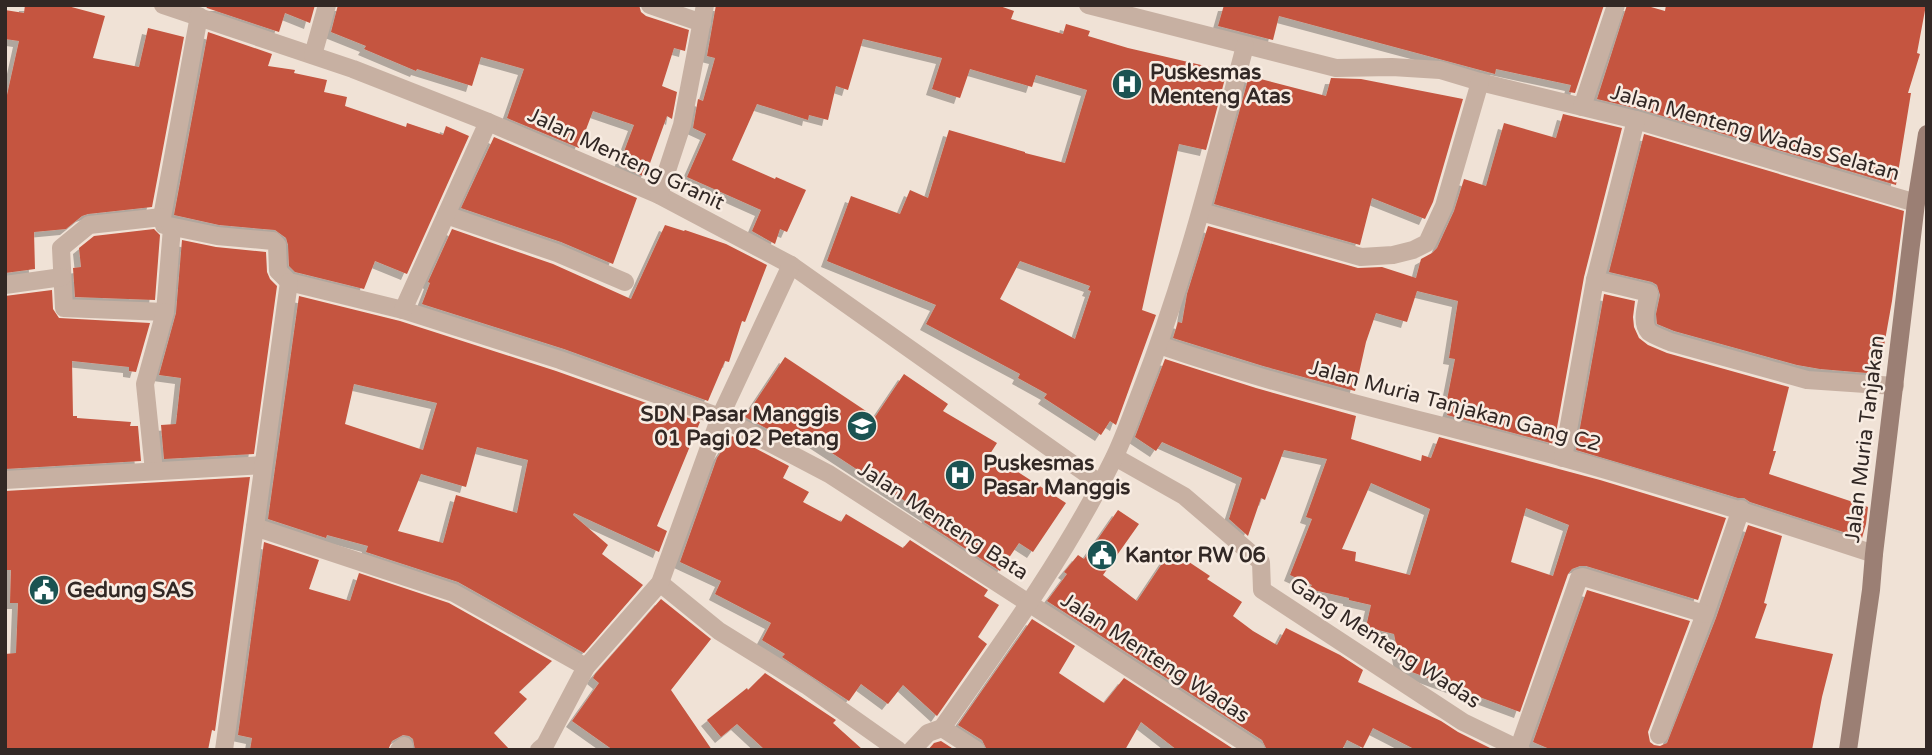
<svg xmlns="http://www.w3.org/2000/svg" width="1932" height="755" viewBox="0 0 1932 755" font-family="'Varela Round',sans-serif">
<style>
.building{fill:#c5553f;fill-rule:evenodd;filter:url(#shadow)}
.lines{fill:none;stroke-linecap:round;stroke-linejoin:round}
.street{stroke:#c7b0a2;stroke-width:18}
.secondary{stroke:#9b7f74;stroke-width:18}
.labels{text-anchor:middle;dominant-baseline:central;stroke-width:5;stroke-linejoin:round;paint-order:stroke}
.poi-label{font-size:21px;font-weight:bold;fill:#322825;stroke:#f8ece2;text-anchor:start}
.street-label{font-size:21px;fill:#322825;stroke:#f8ece2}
</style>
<defs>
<filter id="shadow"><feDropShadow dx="-6" dy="6" stdDeviation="0" flood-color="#0004"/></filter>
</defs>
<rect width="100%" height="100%" fill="#f0e2d6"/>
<g class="building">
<polygon points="25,5 64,5 105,16 93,58 139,67 148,28 184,37 152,207 88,214 82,216 66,229 34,232 35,269 5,273 5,104 19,41 5,39 5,10 24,13"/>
<polygon points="205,5 315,5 310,23 285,13 279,32 207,8"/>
<polygon points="338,5 639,5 641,12 646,16 689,30 685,51 674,48 662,86 677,92 672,119 667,116 645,177 619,165 634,125 593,111 579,148 507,118 524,69 481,57 472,86 417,69 416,71 364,49 366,46 331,32"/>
<path d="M 716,5 L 997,5 L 1014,11 L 1011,19 L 1063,34 L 1066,24 L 1090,31 L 1088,36 L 1128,48 L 1227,71 L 1206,150 L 1179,144 L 1142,310 L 1156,315 L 1116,425 L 1110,421 L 1101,435 L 1044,398 L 1047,394 L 1018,378 L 1020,374 L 926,324 L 936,305 L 827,261 L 851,196 L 900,214 L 910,190 L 928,198 L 949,130 L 1025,152 L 1025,153 L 1065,163 L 1087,90 L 1036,75 L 1032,87 L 970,69 L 960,98 L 932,89 L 942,58 L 863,39 L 848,90 L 836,86 L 828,120 L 809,115 L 808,120 L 757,104 L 732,160 L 775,179 L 776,177 L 806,190 L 787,232 L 780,229 L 775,244 L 752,231 L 761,210 L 687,177 L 706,134 L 693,128 L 698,99 L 703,101 L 715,58 L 707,56 ZM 1020,261 L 1090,286 L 1088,290 L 1091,291 L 1075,339 L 1000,299 Z"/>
<polygon points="1224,5 1604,5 1575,93 1569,92 1571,85 1496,69 1495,74 1279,16 1273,40 1218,26"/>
<polygon points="1627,5 1644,5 1665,11 1666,5 1926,5 1917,53 1920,54 1908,93 1911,93 1896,185 1639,109 1597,99"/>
<polygon points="208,32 272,54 268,66 295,70 294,73 327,80 324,92 347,97 345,106 406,127 407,123 443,135 446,126 469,136 407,274 375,261 364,289 295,272 289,266 288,245 286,238 275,230 219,225 174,215"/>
<polygon points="1249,76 1326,96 1331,78 1361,79 1463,99 1433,202 1425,219 1372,198 1360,245 1214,204"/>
<polygon points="1563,114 1622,128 1584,277 1554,444 1447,415 1450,406 1446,405 1455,359 1449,358 1458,301 1417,291 1407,322 1376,313 1366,342 1355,391 1263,366 1173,338 1178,322 1182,323 1187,294 1208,226 1358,268 1382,267 1416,278 1421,259 1432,253 1437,248 1454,211 1464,179 1486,186 1504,123 1556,138"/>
<polygon points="1644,134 1904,211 1892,301 1879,374 1820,369 1797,365 1674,331 1657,324 1656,314 1660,295 1657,285 1652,282 1609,272"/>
<polygon points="494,137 637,198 613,264 561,242 461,208"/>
<polygon points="665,225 684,231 685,230 726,244 767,265 745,322 742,321 729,362 725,361 708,401 564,349 422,304 430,283 428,282 452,229 553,264 631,299"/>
<polygon points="154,229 160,235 155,300 75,297 73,268 81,267 79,248 94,236"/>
<polygon points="182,240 216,247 266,252 267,272 270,279 277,286 254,454 164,459 161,425 176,424 181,378 159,375 176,313"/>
<polygon points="52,290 53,309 59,318 150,323 136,372 129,371 129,367 72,361 73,416 77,416 77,418 131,422 130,426 138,426 141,461 5,469 5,296"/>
<polygon points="1604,294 1635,301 1633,317 1634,327 1639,338 1648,345 1667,353 1789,387 1773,451 1776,451 1769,474 1868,507 1866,524 1862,538 1750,502 1744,498 1738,498 1576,450"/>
<path d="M 299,296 L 400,321 L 556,371 L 700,422 L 657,526 L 667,531 L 659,552 L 574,513 L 573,515 L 608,545 L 602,554 L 643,585 L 584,653 L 458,582 L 366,552 L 368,546 L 327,535 L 326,538 L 268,519 ZM 354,384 L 437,403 L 423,450 L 345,424 ZM 477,447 L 528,460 L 517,513 L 456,495 L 443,543 L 398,531 L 421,474 L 466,487 Z"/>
<polygon points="785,357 875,417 904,374 948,404 943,411 997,443 990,454 1066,503 1033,552 1019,543 1000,571 924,522 928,516 803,434 798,445 745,417"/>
<path d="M 1165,359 L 1256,388 L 1356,416 L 1351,439 L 1421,461 L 1422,455 L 1431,458 L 1439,437 L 1600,480 L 1726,518 L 1698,600 L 1586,566 L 1580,566 L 1572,569 L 1568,574 L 1520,712 L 1401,668 L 1394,634 L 1366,627 L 1371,605 L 1349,600 L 1349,598 L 1309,589 L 1312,585 L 1290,575 L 1312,519 L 1306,517 L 1327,459 L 1284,450 L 1265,500 L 1261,498 L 1248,536 L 1229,519 L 1242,478 L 1162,442 L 1156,451 L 1135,437 ZM 1371,483 L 1430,509 L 1410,575 L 1355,561 L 1356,552 L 1342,549 ZM 1526,508 L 1569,525 L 1553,576 L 1511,562 Z"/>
<polygon points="732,436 789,466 783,478 809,492 803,502 841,522 846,514 903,548 910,540 988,590 984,596 999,605 978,637 987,644 937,716 903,685 888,704 861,684 849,701 782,657 785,654 762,640 771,623 715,594 721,581 680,562 717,458"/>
<polygon points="250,477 215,731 212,730 208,750 5,750 5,654 16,653 18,603 10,603 11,570 5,570 5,491"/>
<polygon points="1118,510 1139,524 1103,575 1137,601 1171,550 1210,576 1207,579 1242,602 1233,616 1253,631 1277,645 1286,628 1340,655 1363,670 1358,682 1441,721 1458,732 1494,750 1416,750 1373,728 1363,748 1347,740 1342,750 1267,750 1262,740 1047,601 1067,574 1064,572 1078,555 1084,559"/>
<polygon points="1748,525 1782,536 1764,603 1767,604 1755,638 1833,654 1822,697 1812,750 1552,750 1533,742 1587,590 1690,621 1648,732 1650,742 1654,745 1660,746 1667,743 1716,618"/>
<polygon points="264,542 319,560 309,589 350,601 359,573 449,603 552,661 519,692 527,699 494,733 510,750 415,750 413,739 409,736 403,735 392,741 388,750 250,750 252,738 238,735"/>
<polygon points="661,599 711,639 671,690 712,750 613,750 572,721 599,683 593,678 595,674"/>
<polygon points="1032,619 1075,646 1059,673 1104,703 1124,678 1235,750 1177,750 1141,722 1125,750 987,750 982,740 958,725"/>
<polygon points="765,673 836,720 833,723 863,750 765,750 737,724 721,737 707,720 747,688 748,690"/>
<polygon points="941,741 955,750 928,750 934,743"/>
</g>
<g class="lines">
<g class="street">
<polyline points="163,5 353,69 488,122 659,195 791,265 1101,484"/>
<polyline points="650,5 702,23"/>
<polyline points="1088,5 1336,68 1392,67 1440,70 1480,82 1636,120 1916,203"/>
<polyline points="199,16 162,217 164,225 217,236 273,241 277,245 278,271 289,282 403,310 560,360 720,417 829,474 1256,750"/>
<polyline points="313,55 327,5"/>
<polyline points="1582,107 1616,5"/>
<polyline points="659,195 682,125 705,5"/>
<polyline points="1201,212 1361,257 1393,255 1413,250 1427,243 1444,206 1480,82"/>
<polyline points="446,215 557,253 625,282"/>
<polyline points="162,217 89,225 61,248 64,308 165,312 172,228"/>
<path d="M 1595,280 L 1649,293 C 1647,304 1640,322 1649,332 C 1654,336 1664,339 1670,342 L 1807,380 L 1895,386"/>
<polyline points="5,285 62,277"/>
<polyline points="403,310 488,122"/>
<path d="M 1159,345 C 1292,391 1429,421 1564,458 C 1669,487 1771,520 1874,554"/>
<polyline points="1115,457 1184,496 1261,562 1262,590 1463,722 1521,750"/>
<polyline points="1563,458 1595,280 1636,120"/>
<polyline points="154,471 145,384 165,312"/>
<polyline points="5,480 263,465"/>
<polyline points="255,527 454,593 586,667"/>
<polyline points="660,583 719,631 806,685 898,750"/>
<polyline points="942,728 976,750"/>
<polyline points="1659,735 1705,614 1741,509"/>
<polyline points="224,750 289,282"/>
<polyline points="399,750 404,746"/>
<polyline points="539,750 545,745 586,667 660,583 720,417 791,265"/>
<path d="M 912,750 L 928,733 L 942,728 C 1003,642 1066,555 1113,460 C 1124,438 1132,414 1141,391 C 1185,279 1214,163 1245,46"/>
<polyline points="1518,750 1579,578 1583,577 1705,614"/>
</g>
<polyline class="secondary" points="1848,750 1871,590 1874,554 1916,203 1927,134"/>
</g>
<defs>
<g id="hospital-disc" transform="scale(1.575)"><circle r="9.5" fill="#1b5352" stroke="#f8ece2"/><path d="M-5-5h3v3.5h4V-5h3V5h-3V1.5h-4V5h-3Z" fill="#fff"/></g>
<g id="school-disc" transform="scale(1.575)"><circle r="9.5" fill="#1b5352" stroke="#f8ece2"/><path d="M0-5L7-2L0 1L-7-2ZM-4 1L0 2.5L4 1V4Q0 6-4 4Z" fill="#fff"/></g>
<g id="civic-disc" transform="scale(1.575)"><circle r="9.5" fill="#1b5352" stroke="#f8ece2"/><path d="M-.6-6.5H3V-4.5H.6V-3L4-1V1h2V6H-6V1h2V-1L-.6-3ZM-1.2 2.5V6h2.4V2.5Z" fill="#fff"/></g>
</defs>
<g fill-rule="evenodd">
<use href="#hospital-disc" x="1127" y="84"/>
<use href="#school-disc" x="862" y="426"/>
<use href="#hospital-disc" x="960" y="475"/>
<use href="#civic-disc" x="1102" y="555"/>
<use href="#civic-disc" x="44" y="590"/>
</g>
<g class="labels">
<g class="poi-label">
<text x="1150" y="72">Puskesmas<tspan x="1150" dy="24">Menteng Atas</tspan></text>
<text x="839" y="414" text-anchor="end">SDN Pasar Manggis<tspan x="839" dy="24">01 Pagi 02 Petang</tspan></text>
<text x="983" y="463">Puskesmas<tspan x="983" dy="24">Pasar Manggis</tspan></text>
<text x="1125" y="555">Kantor RW 06</text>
<text x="67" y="590">Gedung SAS</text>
</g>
<g class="street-label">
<text transform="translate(1755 133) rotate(16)">Jalan Menteng Wadas Selatan</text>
<text transform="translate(626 159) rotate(25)">Jalan Menteng Granit</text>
<text transform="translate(1455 406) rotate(15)">Jalan Muria Tanjakan Gang C2</text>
<text transform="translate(1865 439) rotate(-83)">Jalan Muria Tanjakan</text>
<text transform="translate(943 521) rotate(33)">Jalan Menteng Bata</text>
<text transform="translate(1385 643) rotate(33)">Gang Menteng Wadas</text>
<text transform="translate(1155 658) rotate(33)">Jalan Menteng Wadas</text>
</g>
</g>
<rect width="1932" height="755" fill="none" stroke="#322825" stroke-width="14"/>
</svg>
